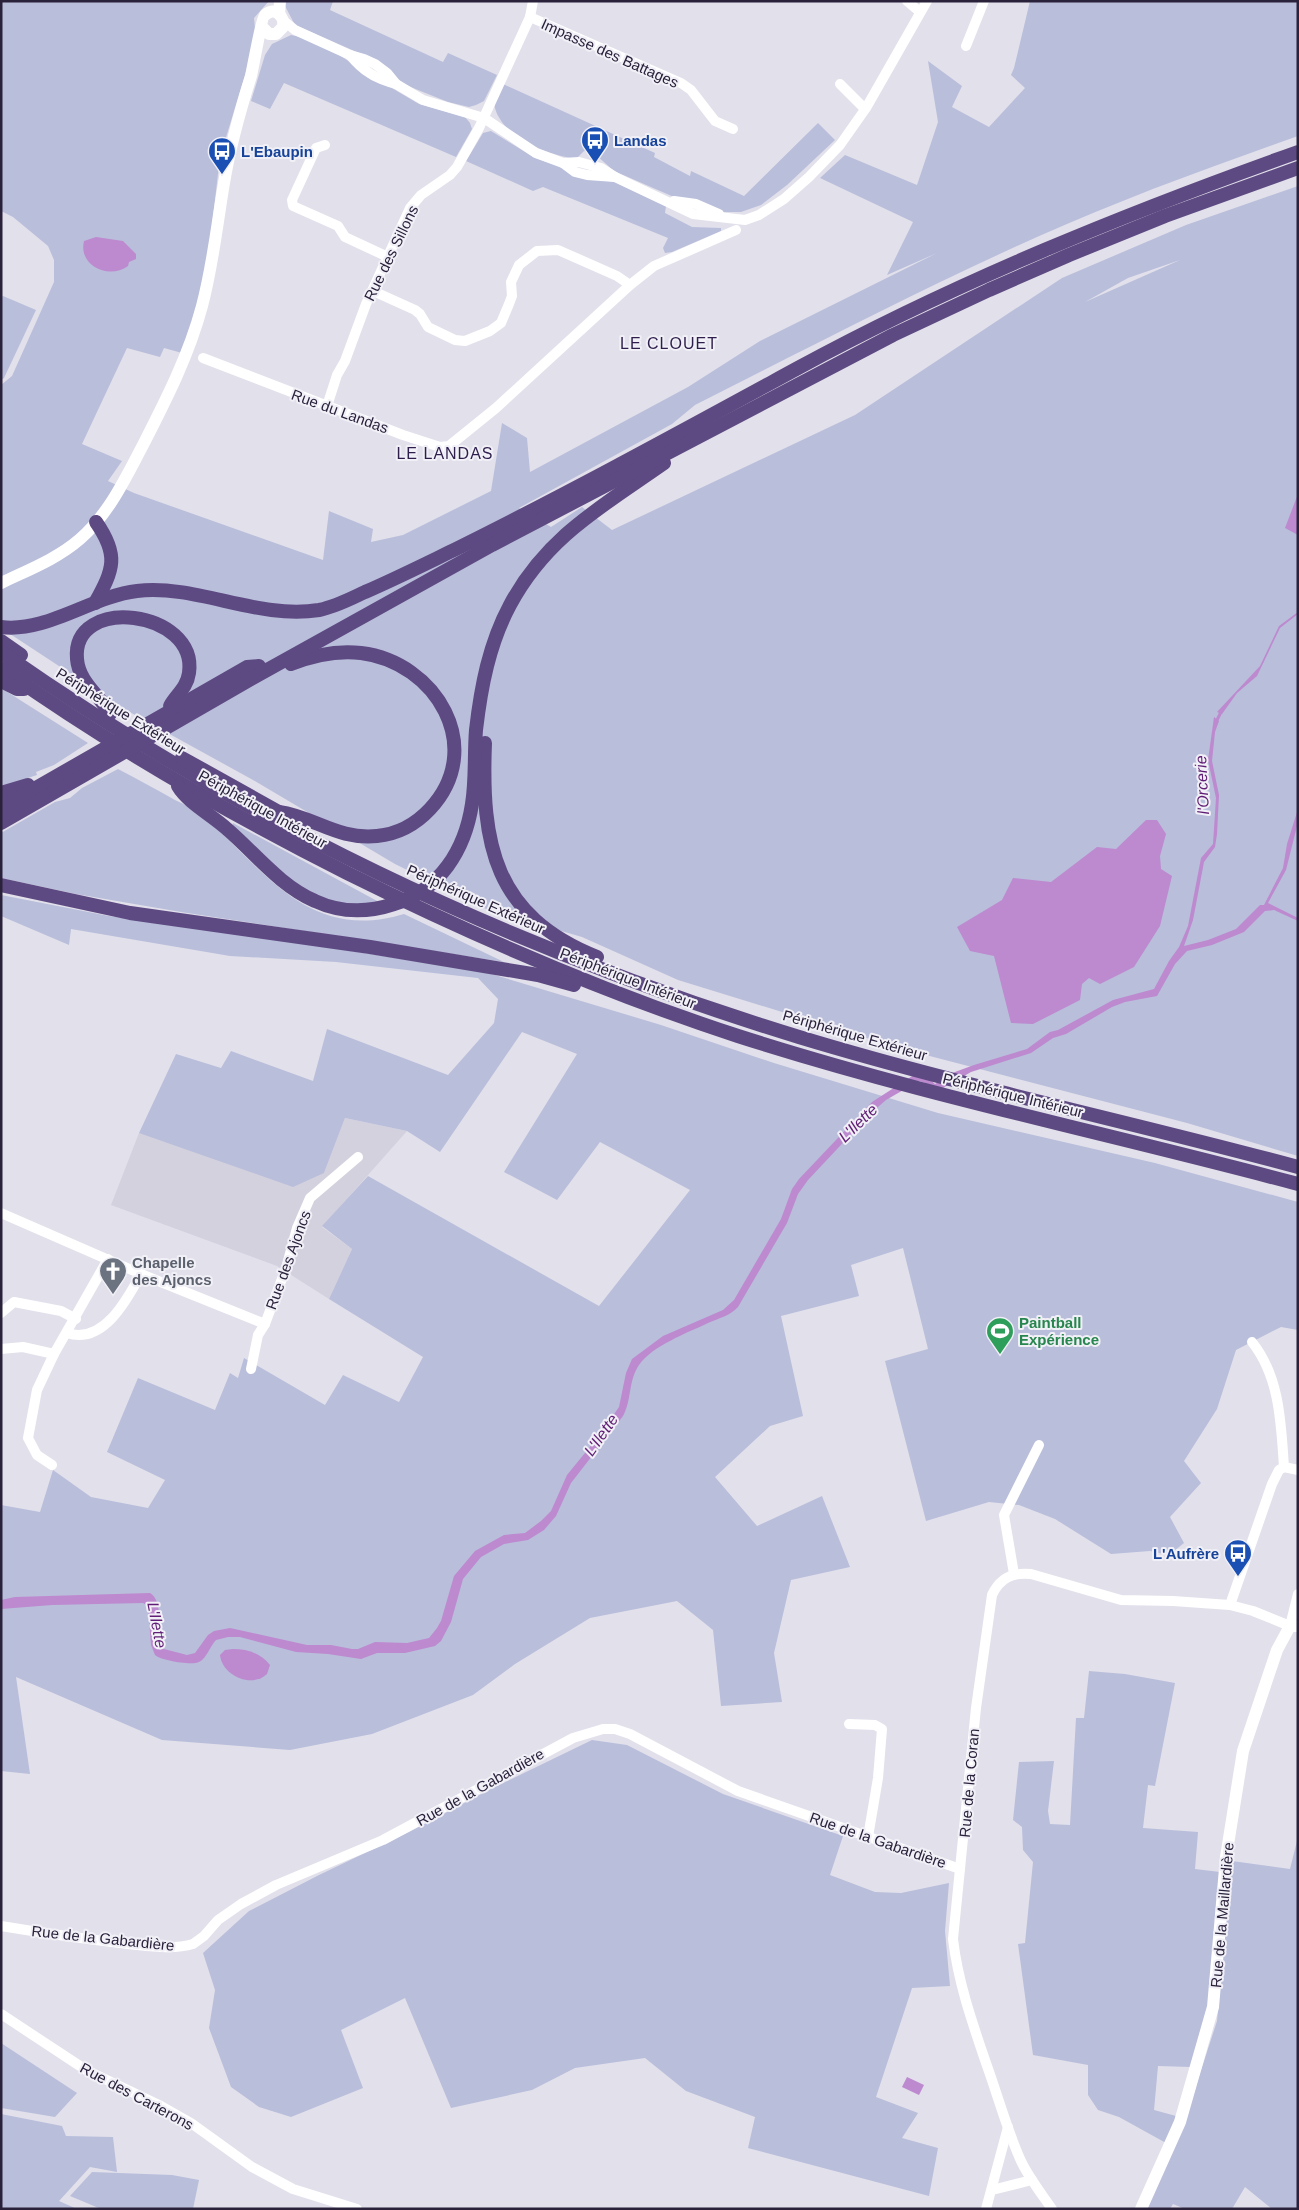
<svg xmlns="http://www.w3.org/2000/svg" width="1299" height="2210" viewBox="0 0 1299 2210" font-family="Helvetica,sans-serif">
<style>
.built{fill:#d4d1de}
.green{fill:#b9bedb;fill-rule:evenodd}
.water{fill:#bd89cf}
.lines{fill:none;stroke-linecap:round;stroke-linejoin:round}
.stream{stroke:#bd89cf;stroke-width:3}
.minor{stroke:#fff;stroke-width:10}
.tertiary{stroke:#fff;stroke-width:12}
.trunk{stroke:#5e4a82;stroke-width:14}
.labels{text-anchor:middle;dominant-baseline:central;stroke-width:4;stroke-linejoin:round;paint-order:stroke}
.street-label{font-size:15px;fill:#2a213b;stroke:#f1f0f7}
.transit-label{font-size:15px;font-weight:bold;fill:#164399;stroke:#f1f0f7;text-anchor:start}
.worship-label{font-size:15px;font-weight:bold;fill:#5b616d;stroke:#f1f0f7;text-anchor:start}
.leisure-label{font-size:15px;font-weight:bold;fill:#27864d;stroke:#f1f0f7;text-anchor:start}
.neighbourhood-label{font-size:16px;letter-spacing:1px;fill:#2e1e4c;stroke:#f1f0f7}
.water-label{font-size:16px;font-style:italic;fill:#601d75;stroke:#f1f0f7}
</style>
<rect width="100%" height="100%" fill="#e2e0eb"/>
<polygon class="built" points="345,1118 407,1131 322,1227 352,1249 329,1299 277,1266 111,1205 139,1133 324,1173"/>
<g class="green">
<path d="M 1,1 L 269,1 L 254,18 L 256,39 L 220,157 L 210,242 L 198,310 L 182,353 L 164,348 L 160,357 L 127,348 L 82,444 L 122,461 L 108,481 L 134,493 L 323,560 L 329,511 L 373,529 L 371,542 L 403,535 L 491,491 L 502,423 L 527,438 L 530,472 L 688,387 L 760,341 L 937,253 L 887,275 L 913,222 L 820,178 L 845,155 L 917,185 L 938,122 L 928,61 L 962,86 L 952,107 L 989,127 L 1025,88 L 1011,75 L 1014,68 L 1030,1 L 1298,1 L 1298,136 C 1210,167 1122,199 1037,237 C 921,289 808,348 695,405 L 672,424 L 519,508 L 551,527 L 582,507 L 612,530 L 855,415 L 1062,278 L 1186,225 L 1298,186 L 1298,1156 L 1187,1123 L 899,1048 L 678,980 L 582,937 L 486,909 L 395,864 L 253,780 L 126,710 L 1,628 L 1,385 L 12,376 L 54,282 L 54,260 L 48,246 L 13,217 L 1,211 ZM 1180,260 L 1085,302 L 1128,278 Z"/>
<polygon points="285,1 333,1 330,10 443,62 448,53 497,75 484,101 476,105 469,107 448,102 408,86 359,53 295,25 285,6"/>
<polygon points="291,35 305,38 333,51 350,62 371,80 385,84 419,104 465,117 470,123 472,129 456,157 284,83 270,109 251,101 265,55 272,44"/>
<path d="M 503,84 L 655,153 L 654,157 L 690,176 L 691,171 L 744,196 L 818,123 L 835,140 L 787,185 L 761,205 L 741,212 L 724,212 L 706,204 L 674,197 L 614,171 L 596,155 L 584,151 L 576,159 C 552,155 514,143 500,119 C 497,115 495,109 494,104 Z"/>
<polygon points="491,131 535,158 600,180 615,182 666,206 665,213 692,227 721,228 721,231 672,252 665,253 663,248 668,238 543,187 533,191 466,161 483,133"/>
<polygon points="3,296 36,310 4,378 1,380 1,297"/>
<polygon points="1,688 88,743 54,765 36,772 37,775 1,787"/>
<path d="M 118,769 C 137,779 156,789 175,800 C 184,804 194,809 202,815 C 264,869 308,943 404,914 L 504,962 L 181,912 L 76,894 L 1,878 L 1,833 L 55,802 L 70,798 L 82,788 Z"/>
<path d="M 233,823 L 379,902 C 362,904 345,907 329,902 C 293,891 259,853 232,827 Z"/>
<polygon points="1,895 109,916 300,943 485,972 661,1025 774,1063 938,1113 1155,1163 1298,1202 1298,1330 1281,1327 1236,1350 1217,1409 1184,1461 1201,1483 1170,1517 1184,1543 1169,1555 1150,1551 1111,1554 1055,1519 1019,1505 989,1502 926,1521 885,1361 928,1349 903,1248 851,1265 859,1296 781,1316 803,1416 770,1426 715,1477 757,1526 822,1496 850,1567 791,1580 774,1653 782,1702 721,1706 713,1630 677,1601 590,1618 515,1664 473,1695 372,1734 290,1750 162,1740 16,1677 30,1774 1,1771 1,1505 40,1512 53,1470 91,1497 148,1508 165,1480 107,1452 138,1378 215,1410 230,1373 238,1378 244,1358 325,1405 343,1375 399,1402 423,1357 329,1299 352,1249 322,1226 368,1176 599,1306 690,1190 600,1142 557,1200 504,1172 577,1054 522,1032 440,1152 407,1131 345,1118 324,1173 293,1187 139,1133 176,1054 221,1068 231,1051 313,1081 327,1029 448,1075 494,1023 498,999 478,978 336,962 230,956 71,929 69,945 1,916"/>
<polygon points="1089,1671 1125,1674 1175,1683 1155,1786 1148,1785 1143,1828 1198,1832 1195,1869 1220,1872 1210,1998 1191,2067 1158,2066 1154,2110 1176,2116 1166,2143 1119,2117 1098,2110 1088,2095 1088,2065 1033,2055 1018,1944 1025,1943 1033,1862 1023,1850 1022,1827 1013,1820 1019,1762 1054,1761 1048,1811 1050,1824 1070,1825 1076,1718 1084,1718"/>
<polygon points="592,1740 627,1745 723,1794 843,1836 830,1875 875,1892 901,1893 949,1883 945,1931 950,1986 912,1988 876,2097 918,2113 902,2138 938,2148 929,2196 748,2148 755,2117 686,2091 645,2058 575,2068 532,2090 451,2108 405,1998 341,2030 363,2088 291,2117 259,2107 231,2087 209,2028 215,1990 203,1953 249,1911 319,1875 409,1832 491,1789"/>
<polygon points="1298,1837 1298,2209 1272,2209 1245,2187 1232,2209 1185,2209 1173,2204 1170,2209 1145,2209 1182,2129 1217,2021 1232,1861 1290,1869"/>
<polygon points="1,2043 77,2093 55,2117 1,2108"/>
<polygon points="1,2114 62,2126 66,2136 113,2137 117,2172 90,2167 59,2201 77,2209 1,2209"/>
<polygon points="92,2172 172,2175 199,2180 193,2209 101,2209 70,2196"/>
</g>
<g class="water">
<path d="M 96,237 L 123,241 L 136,254 L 136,259 L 129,262 L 128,266 C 109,280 78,266 84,241 Z"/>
<polygon points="1298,494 1298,535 1285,528"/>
<polygon points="1298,612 1298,614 1280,628 1257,676 1237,693 1222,714 1217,712 1260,666 1279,626"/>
<path d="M 1214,717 L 1219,721 L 1215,732 L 1212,761 L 1219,795 L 1217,834 L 1215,847 L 1204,862 L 1193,920 L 1184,946 L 1208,940 L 1236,929 L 1260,905 L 1264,905 L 1283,868 L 1287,844 L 1298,809 L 1298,822 L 1286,870 L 1268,903 L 1298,918 L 1298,921 L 1274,910 L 1265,911 L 1244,932 L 1212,945 L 1187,951 L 1175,964 L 1157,996 L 1125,1002 L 1112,1007 L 1066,1034 L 1053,1038 L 1031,1053 L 971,1072 L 934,1093 L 925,1083 L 919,1081 L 886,1100 L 870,1114 L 808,1180 L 798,1194 L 787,1223 L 738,1307 C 730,1316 719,1318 708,1323 C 687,1333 652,1346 639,1365 C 628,1381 632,1400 623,1416 L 571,1483 L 556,1516 L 544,1530 L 528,1540 L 504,1544 L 481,1557 L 463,1579 L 451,1622 L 441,1641 L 435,1646 L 405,1653 L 377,1653 L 361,1659 L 328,1654 L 296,1652 L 240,1637 L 228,1637 L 216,1640 C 210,1646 207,1658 199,1662 C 192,1666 160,1660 155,1655 L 151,1645 L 148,1606 L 143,1603 L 52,1605 L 1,1609 L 1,1600 L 15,1597 L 150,1593 C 164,1601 157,1634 164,1649 L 187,1655 L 195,1653 L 208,1635 L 214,1631 L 230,1628 L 307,1645 L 331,1645 L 352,1649 L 358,1649 L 375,1642 L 407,1643 L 429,1638 L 437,1628 L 441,1621 L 454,1576 L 475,1551 L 504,1535 L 525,1533 L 541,1521 L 551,1511 L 567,1475 L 598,1437 L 619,1407 L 626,1373 L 632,1359 L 663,1336 L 723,1310 L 734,1300 L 781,1219 L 792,1189 L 799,1179 L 872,1102 L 917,1073 L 924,1074 L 935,1084 L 955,1072 L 974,1065 L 1027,1049 L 1050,1032 L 1058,1030 L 1113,1000 L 1154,989 L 1169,961 L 1179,947 L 1188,926 L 1201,858 L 1213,844 L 1216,798 L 1208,760 Z"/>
<polygon points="1146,820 1157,820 1166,834 1160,856 1161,869 1172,876 1160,926 1134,967 1100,984 1089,978 1082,984 1080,1000 1033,1024 1011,1023 994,956 970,951 957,927 1002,900 1013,878 1051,882 1097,847 1116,849"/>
<path d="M 233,1649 C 247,1649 261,1653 270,1665 L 267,1674 C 251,1689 222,1675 220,1655 L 225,1650 Z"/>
<polygon points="907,2077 924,2085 919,2095 902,2087"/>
</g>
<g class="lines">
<polyline class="stream" points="1216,722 1222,710"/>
<g class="minor">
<polyline points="907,1 920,12"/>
<polyline points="530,17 681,83 691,90 715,121 733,129"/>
<polyline points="284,21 295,30 350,55 364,59 375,64 387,73 396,84 423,100 484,118 536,153 563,163 575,172 587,175 615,177"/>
<polyline points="966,46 984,1"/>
<path d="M 350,55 C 363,71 376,79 396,84"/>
<polyline points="840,84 865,109"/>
<polyline points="325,145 316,148 292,200 293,206 338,226 345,237 388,257"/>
<polyline points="563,163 579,162 601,168 615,177 693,214 745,220 759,215 784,199 809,177 840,145 866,108 927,1"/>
<polyline points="674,201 696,204 719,214"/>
<polyline points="373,291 415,310 420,314 428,327 455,340 465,341 490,331 501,323 509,304 512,296 511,282 519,265 537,251 558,250 617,276 630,285"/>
<polyline points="203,358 403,435 440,447 449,446 496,408 630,285 654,266 736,230"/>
<polyline points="327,406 337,375 345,361 366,304 410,208 421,195 450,175 457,167 479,128 530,17 533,1"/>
<polyline points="1,1213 141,1274 265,1324"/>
<polyline points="1,1313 14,1302 61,1311 76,1319"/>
<path d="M 67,1333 C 103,1345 127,1300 141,1274"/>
<path d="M 1252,1342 C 1280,1377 1281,1424 1284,1467"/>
<polyline points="1,1349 23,1347 54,1354"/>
<polyline points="251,1369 258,1335 265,1324 286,1268 297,1228 310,1198 358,1157"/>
<polyline points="52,1465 37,1455 28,1438 37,1390 54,1354 108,1259"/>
<polyline points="1284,1467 1298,1470"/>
<polyline points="1014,1574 1004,1515 1039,1445"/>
<polyline points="1230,1605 1272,1484 1279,1470 1284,1467"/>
<polyline points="849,1724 875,1725 882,1729 878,1778 868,1837"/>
<path d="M 1,1926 C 43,1933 85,1939 128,1944 C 149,1946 173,1950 193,1944 L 204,1936 L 218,1920 L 241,1904 L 276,1885 L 383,1840 L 573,1738 L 603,1729 L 615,1729 L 630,1734 L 738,1791 L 960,1869"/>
<polyline points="1,2014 86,2070 161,2106 191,2123 252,2167 293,2189 357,2209"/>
<polyline points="992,2190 1032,2180"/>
<polyline points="986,2209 1008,2127"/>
<path d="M 1052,2209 C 1041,2193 1029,2178 1021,2161 C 1007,2130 998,2096 986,2063 C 972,2022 958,1982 953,1939 L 976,1708 L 992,1595 C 1000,1578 1013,1572 1031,1574 L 1121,1600 L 1173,1601 L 1230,1605 L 1253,1611 L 1290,1626 L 1298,1594"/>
</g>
<g class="tertiary">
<polyline points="279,14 280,1"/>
<path d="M 1,583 C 28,570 57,559 80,539 C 109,514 126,477 143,445 C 166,400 189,355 202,306 C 213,265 217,224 224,183 C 230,147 240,111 251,76 C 253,67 262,17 265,15 C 275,6 285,16 283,27 L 276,34 L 269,34 L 262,27"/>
<polyline points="1141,2209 1180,2122 1213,2007 1226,1857 1243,1751 1277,1650 1290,1626 1298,1626"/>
</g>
<g class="trunk">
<path d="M 95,603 C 114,569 119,555 96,522"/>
<path d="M 1,627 C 47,633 92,596 137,591 C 197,584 258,620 319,610 C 335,607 350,599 365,592 C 395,579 425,564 454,550 C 571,492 684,430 798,368 C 958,281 1127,213 1298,152"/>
<polyline points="1,641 21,655"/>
<path d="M 1,652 C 245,823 515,950 799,1037 C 964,1087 1132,1122 1298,1167"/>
<path d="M 1,668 C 111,746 228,813 347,873 C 474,936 603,992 738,1036 C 922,1095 1111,1134 1298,1184"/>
<polyline points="1,681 17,689 24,689"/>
<path d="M 110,714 C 100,695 79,683 77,659 C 71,594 198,610 189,673 C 187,688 176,695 170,706"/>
<path d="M 485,743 C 481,844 494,916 597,957"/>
<polyline points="182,758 286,816"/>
<path d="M 178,786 C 188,803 212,815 227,829 C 255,853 280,886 315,901 C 341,913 367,913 394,904 C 440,890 465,850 472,804 C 476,780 474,755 476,730 C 481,687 489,644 510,605 C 547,536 603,506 664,463"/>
<polyline points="1,793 28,785"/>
<polyline points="1,808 247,667 259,666"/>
<path d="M 279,812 C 315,817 337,840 377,836 C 398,834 416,824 430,809 C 487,748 436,662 361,653 C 336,650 314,655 291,664"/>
<polyline points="1,823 251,679 492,545 893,335 989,290 1069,255 1165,216 1298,168"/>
<polyline points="1,885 130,913 370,947 538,975 574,985"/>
</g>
</g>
<defs>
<g id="bus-pin" transform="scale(1.4375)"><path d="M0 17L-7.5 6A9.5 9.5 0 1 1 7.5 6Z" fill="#1a4fb4" stroke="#f1f0f7"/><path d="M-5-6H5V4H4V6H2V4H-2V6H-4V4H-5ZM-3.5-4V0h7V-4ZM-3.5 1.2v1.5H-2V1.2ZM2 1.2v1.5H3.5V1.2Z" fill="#fff"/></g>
<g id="church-pin" transform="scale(1.4375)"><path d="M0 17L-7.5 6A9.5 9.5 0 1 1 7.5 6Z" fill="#6b7280" stroke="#f1f0f7"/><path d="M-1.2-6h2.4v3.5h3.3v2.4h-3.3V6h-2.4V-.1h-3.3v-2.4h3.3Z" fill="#fff"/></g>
<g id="stadium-pin" transform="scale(1.4375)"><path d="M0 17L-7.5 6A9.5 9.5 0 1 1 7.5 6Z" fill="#2e9e5b" stroke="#f1f0f7"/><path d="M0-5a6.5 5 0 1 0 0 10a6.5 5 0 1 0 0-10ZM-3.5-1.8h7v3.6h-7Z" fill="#fff"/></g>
</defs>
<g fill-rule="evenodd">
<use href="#bus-pin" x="595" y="140"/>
<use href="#bus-pin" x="222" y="151"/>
<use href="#church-pin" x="113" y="1271"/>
<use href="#stadium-pin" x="1000" y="1331"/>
<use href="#bus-pin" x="1238" y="1553"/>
</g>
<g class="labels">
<g class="street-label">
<text transform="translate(610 53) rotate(24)">Impasse des Battages</text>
<text transform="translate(391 253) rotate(-64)">Rue des Sillons</text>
<text transform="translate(340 411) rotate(20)">Rue du Landas</text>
<text transform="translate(121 711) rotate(32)">Périphérique Extérieur</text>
<text transform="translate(263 809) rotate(29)">Périphérique Intérieur</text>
<text transform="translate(476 899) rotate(24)">Périphérique Extérieur</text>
<text transform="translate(628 978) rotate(21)">Périphérique Intérieur</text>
<text transform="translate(855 1035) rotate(16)">Périphérique Extérieur</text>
<text transform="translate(1013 1095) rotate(14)">Périphérique Intérieur</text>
<text transform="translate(288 1260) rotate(-70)">Rue des Ajoncs</text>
<text transform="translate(969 1783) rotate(-85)">Rue de la Coran</text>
<text transform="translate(480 1787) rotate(-29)">Rue de la Gabardière</text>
<text transform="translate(878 1840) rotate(19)">Rue de la Gabardière</text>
<text transform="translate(1222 1915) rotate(-85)">Rue de la Maillardière</text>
<text transform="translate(103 1938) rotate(6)">Rue de la Gabardière</text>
<text transform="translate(137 2096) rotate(28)">Rue des Carterons</text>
</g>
<g class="transit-label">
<text x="614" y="140">Landas</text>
<text x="241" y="151">L'Ebaupin</text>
<text x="1219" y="1553" text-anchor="end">L'Aufrère</text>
</g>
<g class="worship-label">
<text x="132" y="1262">Chapelle<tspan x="132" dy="17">des Ajoncs</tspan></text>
</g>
<g class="leisure-label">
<text x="1019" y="1322">Paintball<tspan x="1019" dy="17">Expérience</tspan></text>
</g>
<g class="neighbourhood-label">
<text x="669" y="343">LE CLOUET</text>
<text x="445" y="453">LE LANDAS</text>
</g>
<g class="water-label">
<text transform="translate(1202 785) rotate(-93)">l'Orcerie</text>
<text transform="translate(858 1123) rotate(-44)">L'Ilette</text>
<text transform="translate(601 1435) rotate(-55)">L'Ilette</text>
<text transform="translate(157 1625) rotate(79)">L'Ilette</text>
</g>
</g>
<rect width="1299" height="2210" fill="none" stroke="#2a213b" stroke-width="5"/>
</svg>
